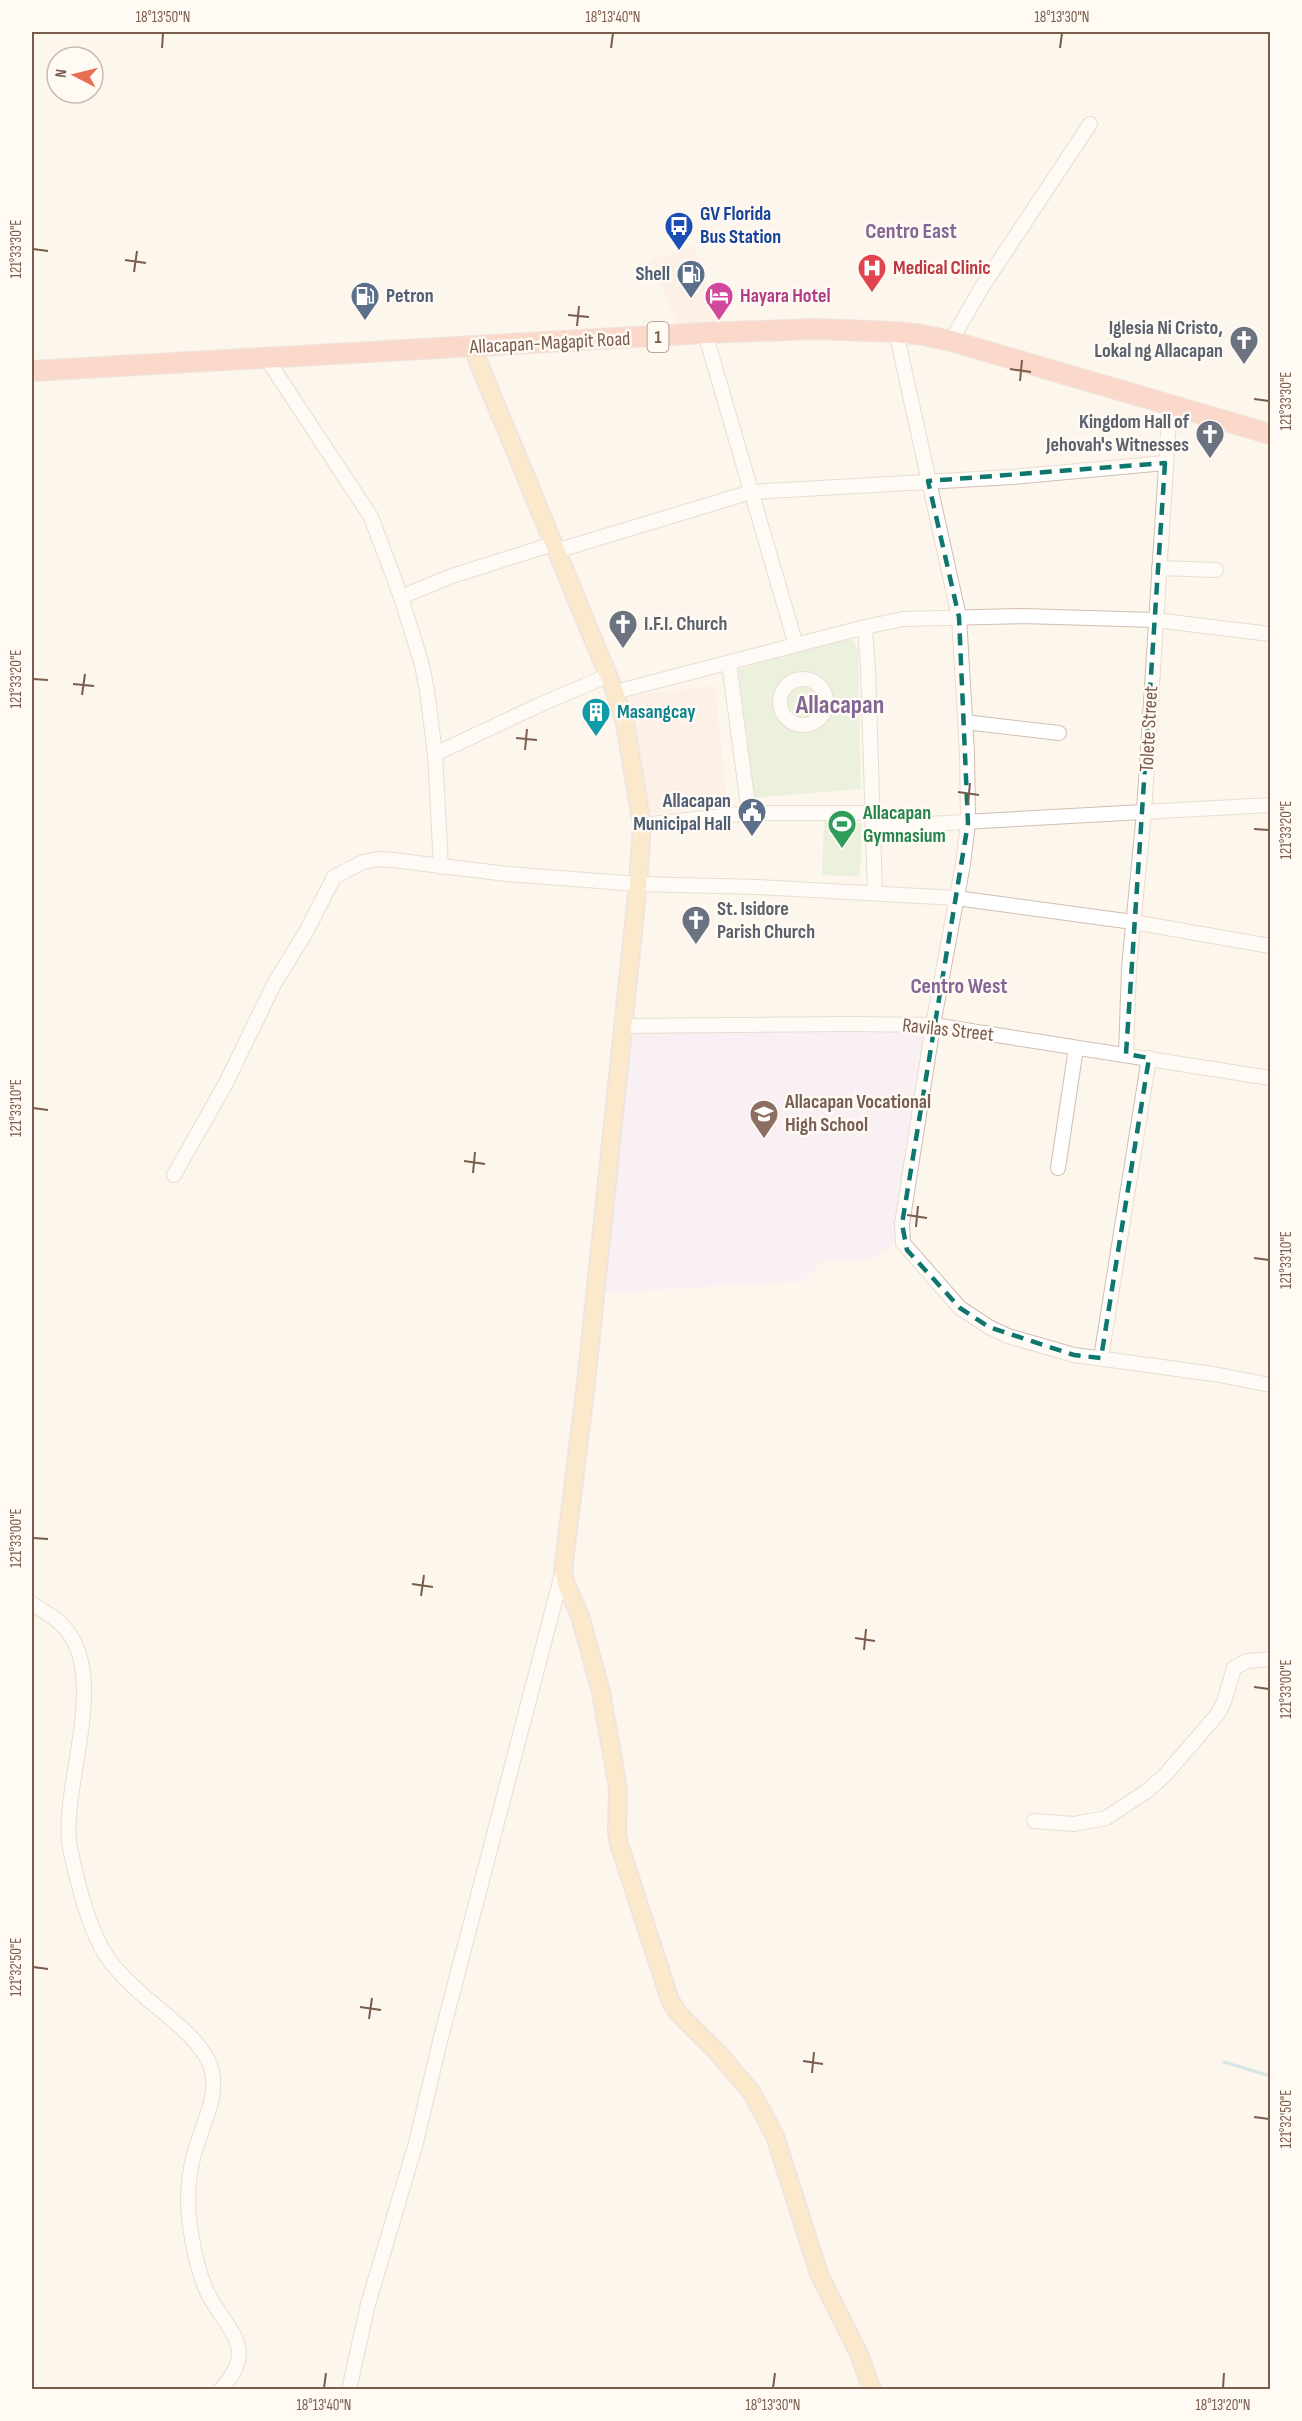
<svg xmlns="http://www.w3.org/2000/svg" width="1302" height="2421" viewBox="0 0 1302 2421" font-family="'Sofia Sans Condensed',sans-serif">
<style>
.commercial{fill:#fde8e0}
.education{fill:#f3e8fa}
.green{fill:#d8ecc9}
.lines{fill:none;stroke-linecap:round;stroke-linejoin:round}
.stream{stroke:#a5d3da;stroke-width:3}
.minor-casing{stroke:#d1beb0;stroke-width:16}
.major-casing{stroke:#dad1cd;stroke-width:20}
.highway-casing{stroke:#dad1cd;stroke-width:22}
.minor{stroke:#fff;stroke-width:14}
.major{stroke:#fbd9a5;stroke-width:16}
.highway{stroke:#f7b7a3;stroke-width:20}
.marked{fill:none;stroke:#0f766e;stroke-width:4.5;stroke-dasharray:12 8;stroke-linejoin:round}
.ticks{fill:none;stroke:#7a5c4d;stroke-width:2}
.labels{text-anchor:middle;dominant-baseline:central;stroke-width:5;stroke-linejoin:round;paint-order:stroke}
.shield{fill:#fffaf3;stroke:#a28b7f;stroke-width:1.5}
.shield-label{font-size:18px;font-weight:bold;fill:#7a5c4d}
.transit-label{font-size:20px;font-weight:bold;fill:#164399;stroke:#fffaf3;text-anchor:start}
.health-label{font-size:20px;font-weight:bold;fill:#be3a42;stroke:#fffaf3;text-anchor:start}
.service-label{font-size:20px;font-weight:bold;fill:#4e5e75;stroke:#fffaf3;text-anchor:end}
.hotel-label{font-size:20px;font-weight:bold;fill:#b23c85;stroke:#fffaf3;text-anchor:start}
.worship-label{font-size:20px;font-weight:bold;fill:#5b616d;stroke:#fffaf3;text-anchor:end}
.street-label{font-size:20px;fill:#7a5c4d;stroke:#fffaf3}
.culture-label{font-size:20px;font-weight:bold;fill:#0d838f;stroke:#fffaf3;text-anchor:start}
.leisure-label{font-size:20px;font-weight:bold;fill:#27864d;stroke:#fffaf3;text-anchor:start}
.education-label{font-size:20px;font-weight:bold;fill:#785e54;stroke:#fffaf3;text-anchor:start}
.quarter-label{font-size:22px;font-weight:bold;fill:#846695;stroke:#fffaf3}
.district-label{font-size:26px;font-weight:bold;fill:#846695;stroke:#fffaf3}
.neatline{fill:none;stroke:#7a5c4d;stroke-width:2}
.ticks-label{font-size:15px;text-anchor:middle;fill:#7a5c4d}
</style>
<rect width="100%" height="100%" fill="#fdf6ec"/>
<g class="commercial">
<polygon points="694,245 722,324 681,331 650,260 673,254"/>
<polygon points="715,686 727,805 643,814 630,695"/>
</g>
<polygon class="education" points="766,1030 926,1030 893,1245 870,1259 824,1261 802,1281 604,1293 627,1033"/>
<g class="green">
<polygon points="846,639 854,641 858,649 861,789 754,798 738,669"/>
<polygon points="833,815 856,816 856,823 862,823 860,877 822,875 824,821 833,821"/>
</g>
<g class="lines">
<polyline class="stream" points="1224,2062 1270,2076"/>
<g class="minor-casing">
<g id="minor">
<polyline points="896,332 959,617 967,753 968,823 963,864 933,1025 902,1224 903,1243 960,1308 989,1327 1008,1336 1074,1355 1214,1374 1270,1385"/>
<polyline points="705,333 796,645"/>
<polyline points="951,341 982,287 1090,124"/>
<polyline points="267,359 371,517 401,597 422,665 427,691 435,754 441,867"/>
<polyline points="556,551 751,492 1012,477 1165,463"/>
<polyline points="1159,568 1216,570"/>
<polyline points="401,597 452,576 553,544"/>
<polyline points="865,627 868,669 875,893"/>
<polyline points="729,663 749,813"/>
<circle cx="803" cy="702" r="23"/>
<polyline points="615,692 865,627 903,619 1023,616 1155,620 1270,634"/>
<polyline points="965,722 1059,733"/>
<polyline points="435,754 535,707 609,675"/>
<polyline points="642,825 749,813 872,813"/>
<polyline points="873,827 1270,805"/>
<polyline points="622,1026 851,1024 933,1025 1270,1078"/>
<polyline points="1126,1054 1129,968 1144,812 1170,403"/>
<polyline points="1058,1168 1076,1048"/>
<polyline points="174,1175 226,1083 274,984 306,932 334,877 363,862 378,859 393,860 507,874 638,884 759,887 956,898 1133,922 1270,946"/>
<polyline points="1101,1358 1149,1058"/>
<path d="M 32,1603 C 41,1610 53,1616 61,1624 C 113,1673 59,1788 70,1848 C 77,1880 88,1928 106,1955 C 112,1966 124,1977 133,1986 C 156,2009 190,2029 207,2058 C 224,2090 202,2124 194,2154 C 189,2173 187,2197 189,2217 C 191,2238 198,2273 207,2292 C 227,2331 260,2348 220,2390"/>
<polyline points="1034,1821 1074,1824 1106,1818 1147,1791 1164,1776 1217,1715 1224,1702 1234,1668 1247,1661 1270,1659"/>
<polyline points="349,2390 368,2304 416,2143 440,2041 563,1570"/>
</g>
</g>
<g class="major-casing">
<polyline id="major" points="472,347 615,692 625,723 642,825 638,884 586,1383 563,1570 566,1584 580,1616 601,1692 618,1788 617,1832 619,1844 670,2000 678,2013 720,2055 752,2093 775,2136 819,2274 859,2354 872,2390"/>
</g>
<g class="highway-casing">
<polyline id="highway" points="32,371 705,333 814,329 896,332 923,335 951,341 1270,434"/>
</g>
<use href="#minor" class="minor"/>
<use href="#major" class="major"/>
<use href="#highway" class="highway"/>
</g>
<path d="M0 0H1302V2421H0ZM 1165,463 L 1126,1054 L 1149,1058 L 1101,1358 L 1074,1355 L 989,1327 L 960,1308 L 907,1250 L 902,1224 L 968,823 L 959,617 L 928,481 Z" fill="#fdf6ec" fill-opacity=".55" fill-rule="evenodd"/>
<path class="marked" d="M 1165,463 L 1126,1054 L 1149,1058 L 1101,1358 L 1074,1355 L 989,1327 L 960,1308 L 907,1250 L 902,1224 L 968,823 L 959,617 L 928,481 Z"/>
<path class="ticks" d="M 162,48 L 163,33M 611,48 L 613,33M 1060,48 L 1062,33M 33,249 L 48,251M 125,260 L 146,263M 134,272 L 137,251M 568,315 L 589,317M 577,326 L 579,306M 1010,369 L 1031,372M 1020,381 L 1022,360M 1254,399 L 1269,401M 33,679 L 48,680M 73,684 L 94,686M 82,695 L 85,674M 516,738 L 537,740M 525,750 L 527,729M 958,792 L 979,795M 968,804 L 970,783M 1254,829 L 1269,830M 33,1108 L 48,1110M 464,1161 L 485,1164M 473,1173 L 475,1152M 907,1215 L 927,1218M 916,1227 L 918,1206M 1254,1258 L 1269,1260M 33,1538 L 48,1539M 412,1584 L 433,1587M 421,1596 L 424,1575M 855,1638 L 875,1641M 864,1650 L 866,1629M 1254,1687 L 1269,1689M 33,1967 L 48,1969M 360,2007 L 381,2010M 369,2019 L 372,1998M 803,2061 L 823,2064M 812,2073 L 814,2052M 1254,2117 L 1269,2119M 324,2388 L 326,2373M 773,2388 L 775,2373M 1223,2388 L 1224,2373"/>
<defs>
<g id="bus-pin" transform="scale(1.5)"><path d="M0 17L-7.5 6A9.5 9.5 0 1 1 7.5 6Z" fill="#1a4fb4" stroke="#fffaf3"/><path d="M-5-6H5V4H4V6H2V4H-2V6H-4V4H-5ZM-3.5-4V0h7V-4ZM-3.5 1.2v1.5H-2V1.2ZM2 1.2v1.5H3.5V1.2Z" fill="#fff"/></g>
<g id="hospital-pin" transform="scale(1.5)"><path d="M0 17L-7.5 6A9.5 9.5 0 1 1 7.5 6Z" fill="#e0444e" stroke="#fffaf3"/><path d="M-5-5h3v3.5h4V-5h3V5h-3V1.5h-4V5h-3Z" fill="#fff"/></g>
<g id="fuel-pin" transform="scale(1.5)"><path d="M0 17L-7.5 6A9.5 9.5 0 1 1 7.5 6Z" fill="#5c6f8a" stroke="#fffaf3"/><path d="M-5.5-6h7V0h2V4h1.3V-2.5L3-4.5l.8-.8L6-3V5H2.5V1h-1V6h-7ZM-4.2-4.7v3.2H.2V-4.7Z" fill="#fff"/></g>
<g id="hotel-pin" transform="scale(1.5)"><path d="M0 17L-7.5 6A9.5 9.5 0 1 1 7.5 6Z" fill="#d1479c" stroke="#fffaf3"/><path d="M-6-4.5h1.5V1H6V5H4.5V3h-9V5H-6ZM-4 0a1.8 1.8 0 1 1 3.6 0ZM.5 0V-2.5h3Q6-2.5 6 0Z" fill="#fff"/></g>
<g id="church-pin" transform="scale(1.5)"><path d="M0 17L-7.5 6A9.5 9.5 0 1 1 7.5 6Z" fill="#6b7280" stroke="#fffaf3"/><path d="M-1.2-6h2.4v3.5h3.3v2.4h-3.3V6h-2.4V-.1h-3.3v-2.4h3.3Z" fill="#fff"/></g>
<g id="building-pin" transform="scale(1.5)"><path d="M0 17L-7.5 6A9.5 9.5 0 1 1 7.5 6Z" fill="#0f9aa8" stroke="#fffaf3"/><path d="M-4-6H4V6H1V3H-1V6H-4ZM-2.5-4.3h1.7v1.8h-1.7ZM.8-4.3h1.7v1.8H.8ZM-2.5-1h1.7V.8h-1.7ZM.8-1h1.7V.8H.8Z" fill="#fff"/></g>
<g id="civic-pin" transform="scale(1.5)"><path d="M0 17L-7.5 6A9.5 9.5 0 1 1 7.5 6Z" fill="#5c6f8a" stroke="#fffaf3"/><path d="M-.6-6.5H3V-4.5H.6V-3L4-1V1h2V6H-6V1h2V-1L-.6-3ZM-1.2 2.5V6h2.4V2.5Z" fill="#fff"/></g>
<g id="stadium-pin" transform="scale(1.5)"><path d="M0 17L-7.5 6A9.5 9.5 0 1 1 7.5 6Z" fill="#2e9e5b" stroke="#fffaf3"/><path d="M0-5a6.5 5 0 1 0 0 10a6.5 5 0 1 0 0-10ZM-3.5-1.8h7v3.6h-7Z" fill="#fff"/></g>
<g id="school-pin" transform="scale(1.5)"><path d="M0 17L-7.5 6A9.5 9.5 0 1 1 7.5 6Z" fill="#8d6e63" stroke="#fffaf3"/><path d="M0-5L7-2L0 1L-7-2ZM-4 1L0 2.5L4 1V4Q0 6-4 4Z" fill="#fff"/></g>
</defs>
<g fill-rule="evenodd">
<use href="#bus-pin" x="679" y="226"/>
<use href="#hospital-pin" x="872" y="268"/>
<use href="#fuel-pin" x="691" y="274"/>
<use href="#fuel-pin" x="365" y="296"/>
<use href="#hotel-pin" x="719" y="296"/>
<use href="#church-pin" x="1244" y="340"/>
<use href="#church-pin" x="1210" y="434"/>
<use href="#church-pin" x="623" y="624"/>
<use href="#building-pin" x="596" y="712"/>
<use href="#civic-pin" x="752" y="812"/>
<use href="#stadium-pin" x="842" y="824"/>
<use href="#church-pin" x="696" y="920"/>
<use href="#school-pin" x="764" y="1114"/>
</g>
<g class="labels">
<rect class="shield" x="647.5" y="322" width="21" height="30" rx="4.5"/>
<g class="shield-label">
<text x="658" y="337">1</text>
</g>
<g class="transit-label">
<text x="700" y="214">GV Florida<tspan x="700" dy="23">Bus Station</tspan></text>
</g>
<g class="health-label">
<text x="893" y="268">Medical Clinic</text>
</g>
<g class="service-label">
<text x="670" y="274">Shell</text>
<text x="386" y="296" text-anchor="start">Petron</text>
<text x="731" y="801">Allacapan<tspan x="731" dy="23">Municipal Hall</tspan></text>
</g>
<g class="hotel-label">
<text x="740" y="296">Hayara Hotel</text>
</g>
<g class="worship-label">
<text x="1223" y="328">Iglesia Ni Cristo,<tspan x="1223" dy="23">Lokal ng Allacapan</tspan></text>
<text x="1189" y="422">Kingdom Hall of<tspan x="1189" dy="23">Jehovah's Witnesses</tspan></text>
<text x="644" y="624" text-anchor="start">I.F.I. Church</text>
<text x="717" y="909" text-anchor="start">St. Isidore<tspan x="717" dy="23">Parish Church</tspan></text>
</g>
<g class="street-label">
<text transform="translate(550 343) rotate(-3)">Allacapan-Magapit Road</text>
<text transform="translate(1149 729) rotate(-87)">Tolete Street</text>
<text transform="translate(948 1030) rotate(6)">Ravilas Street</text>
</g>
<g class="culture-label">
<text x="617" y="712">Masangcay</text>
</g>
<g class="leisure-label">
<text x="863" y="813">Allacapan<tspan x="863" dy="23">Gymnasium</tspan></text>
</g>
<g class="education-label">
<text x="785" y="1102">Allacapan Vocational<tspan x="785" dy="23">High School</tspan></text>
</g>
<g class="quarter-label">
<text x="911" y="231">Centro East</text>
<text x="959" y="986">Centro West</text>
</g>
<g class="district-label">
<text x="840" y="705">Allacapan</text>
</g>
</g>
<rect width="1302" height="2421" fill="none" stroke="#fffaf3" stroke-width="66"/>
<g transform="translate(75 75) rotate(277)"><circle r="28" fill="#fffaf3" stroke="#cabbb1" stroke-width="1.5"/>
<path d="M0-4.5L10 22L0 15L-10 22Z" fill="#e76f51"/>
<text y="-9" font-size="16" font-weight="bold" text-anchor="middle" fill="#7a5c4d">N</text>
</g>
<rect x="33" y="33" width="1236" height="2355" class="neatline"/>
<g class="ticks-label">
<text x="163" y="22">18°13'50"N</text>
<text x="613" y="22">18°13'40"N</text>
<text x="1062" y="22">18°13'30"N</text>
<text transform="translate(16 249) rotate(-90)" y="5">121°33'30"E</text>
<text transform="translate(1286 401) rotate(-90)" y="5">121°33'30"E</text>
<text transform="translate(16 679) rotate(-90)" y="5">121°33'20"E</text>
<text transform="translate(1286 830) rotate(-90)" y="5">121°33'20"E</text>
<text transform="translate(16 1108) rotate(-90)" y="5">121°33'10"E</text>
<text transform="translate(1286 1260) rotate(-90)" y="5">121°33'10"E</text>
<text transform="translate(16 1538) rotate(-90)" y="5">121°33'00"E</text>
<text transform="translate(1286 1689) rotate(-90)" y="5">121°33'00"E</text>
<text transform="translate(16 1967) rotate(-90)" y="5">121°32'50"E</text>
<text transform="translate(1286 2119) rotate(-90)" y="5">121°32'50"E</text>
<text x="324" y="2410">18°13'40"N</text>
<text x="773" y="2410">18°13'30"N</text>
<text x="1223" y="2410">18°13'20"N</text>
</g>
</svg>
